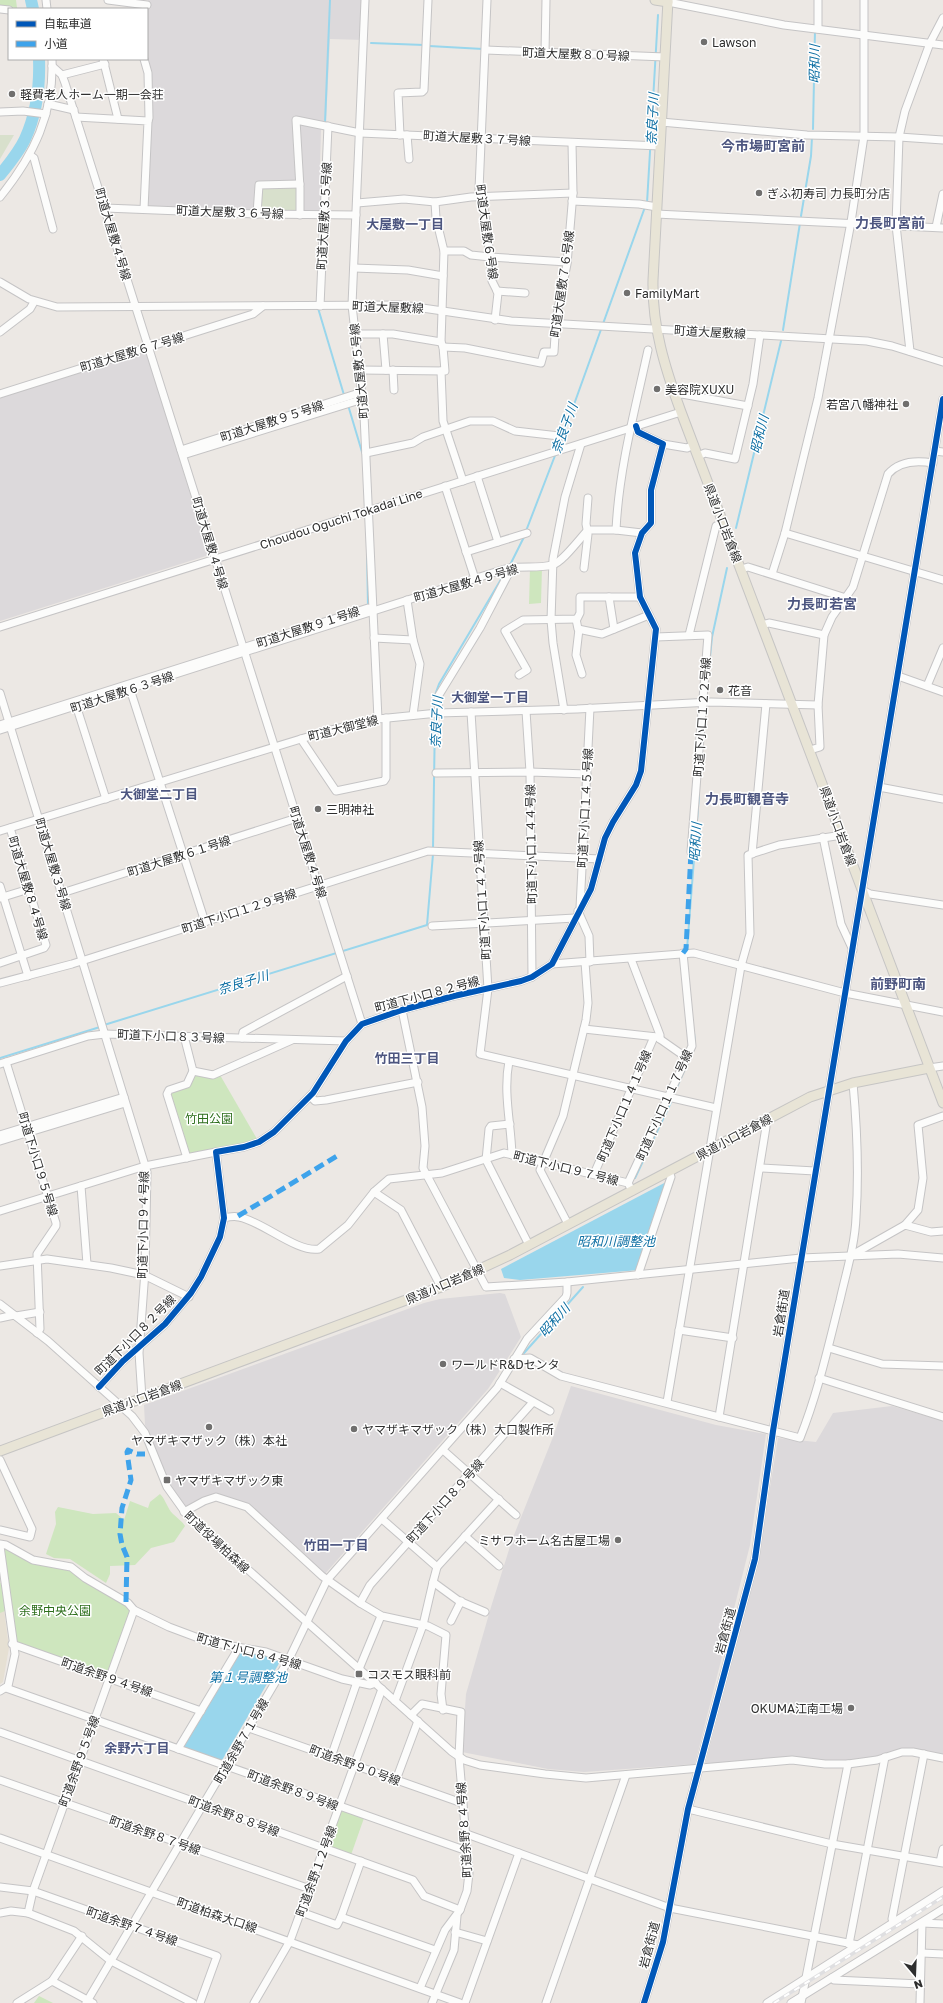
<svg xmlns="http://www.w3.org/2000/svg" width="943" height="2003" viewBox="0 0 943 2003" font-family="'Golos Text','Noto Sans JP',sans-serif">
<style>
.industrial{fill:#dcd9db}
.education{fill:#e6e0d3}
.green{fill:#cee6be}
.cemetery{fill:#d8e0cc}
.water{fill:#99d6ec}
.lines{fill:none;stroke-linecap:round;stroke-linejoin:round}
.stream{stroke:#99d6ec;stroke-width:2}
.river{stroke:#99d6ec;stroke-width:12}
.minor-casing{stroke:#c5c4c5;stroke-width:9}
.major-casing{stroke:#c6c5c4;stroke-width:11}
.minor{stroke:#fcfcfb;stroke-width:7}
.major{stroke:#e8e4d6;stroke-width:9}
.rail-casing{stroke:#dfdfe1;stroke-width:3.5}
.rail{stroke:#fff;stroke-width:2;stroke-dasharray:6;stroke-linecap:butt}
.quiet{stroke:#3ea3eb;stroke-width:5;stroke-dasharray:10 5;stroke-linecap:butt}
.cycleway-casing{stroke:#fff;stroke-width:8}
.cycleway{stroke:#0057b8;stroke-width:6}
.poi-dot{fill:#706f6e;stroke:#fff;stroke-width:1.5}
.labels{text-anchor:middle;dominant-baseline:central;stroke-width:3;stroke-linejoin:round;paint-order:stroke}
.poi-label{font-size:12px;fill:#2e2e2e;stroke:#fff;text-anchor:start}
.street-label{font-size:12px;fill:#2e2e2e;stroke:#fff}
.park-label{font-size:12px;fill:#2c6e1b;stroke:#fff}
.water-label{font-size:13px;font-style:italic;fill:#0d6fa3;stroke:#fff}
.neighbourhood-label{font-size:13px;font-weight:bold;fill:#4d5680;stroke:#fff}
.quarter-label{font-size:14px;font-weight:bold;fill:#4d5680;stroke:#fff}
</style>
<rect width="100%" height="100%" fill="#ece8e4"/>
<g class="industrial">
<polygon points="148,0 365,0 364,40 330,39 326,122 321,129 320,167 322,214 257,214 144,209 147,59 146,9"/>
<polygon points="146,351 209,555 0,621 0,396"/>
<polygon points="500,1293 505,1294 521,1337 499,1372 488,1389 324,1575 253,1509 218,1495 186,1508 171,1487 145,1425 144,1405 424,1303 440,1299"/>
<polygon points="571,1386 716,1425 766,1434 750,1545 695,1764 584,1772 548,1769 462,1752 466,1694 491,1607 512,1540 553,1437"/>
<polygon points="892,1406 943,1421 943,1754 912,1748 872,1757 848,1760 807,1760 704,1768 758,1562 778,1438 816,1442 833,1413"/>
</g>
<polygon class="education" points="0,1578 9,1648 3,1682 0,1684"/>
<g class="green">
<polygon points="0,0 16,0 17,8 0,6"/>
<polygon points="530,568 542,568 541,603 529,604"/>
<polygon points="197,1074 220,1075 257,1139 241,1144 190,1154 187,1152 170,1094"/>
<path d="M 160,1494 C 166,1500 167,1508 173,1514 C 177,1518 182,1521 185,1526 L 174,1542 L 151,1548 L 135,1565 L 110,1566 L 110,1574 L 106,1583 L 70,1559 L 54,1558 L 46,1554 L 56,1524 L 55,1512 L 58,1507 L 93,1514 L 116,1513 L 124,1520 L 130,1501 L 148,1508 L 150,1502 Z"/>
<polygon points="4,1548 32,1561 71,1568 127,1604 130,1612 108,1672 105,1673 17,1642 15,1639"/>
<polygon points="0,1583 2,1584 5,1611 0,1613"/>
<polygon points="343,1811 364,1818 351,1855 330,1847 328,1844 340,1812"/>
<polygon points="39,1996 53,2003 34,2003"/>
</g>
<g class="cemetery">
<polygon points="0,135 14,135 0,159"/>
<polygon points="300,184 300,215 257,214 259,185"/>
</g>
<g class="water">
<polygon points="668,1181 639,1270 520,1280 504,1278 501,1269"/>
<polygon points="242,1651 266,1655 281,1660 221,1762 184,1749 183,1746 239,1652"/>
</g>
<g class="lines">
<g class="stream">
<polyline points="371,43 424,45"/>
<polyline points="429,46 483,49"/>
<polyline points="325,123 330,0"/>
<polyline points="813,129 815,30"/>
<polyline points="647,203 658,15"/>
<polyline points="801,216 811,156 812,137"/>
<polyline points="318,308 344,395"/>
<polyline points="783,330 800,223"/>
<polyline points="348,405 362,452"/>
<polyline points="558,449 645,207"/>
<polyline points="736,528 781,341"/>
<polyline points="526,531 556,453"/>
<polyline points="367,549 368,606"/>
<polyline points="510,565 525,535"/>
<polyline points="710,657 712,637 727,568"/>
<polyline points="435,711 435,695 439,684 503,576"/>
<polyline points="433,849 435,716"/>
<polyline points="687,949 699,795"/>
<polyline points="104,1025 427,925 433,854"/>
<polyline points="694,1033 695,1044"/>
<polyline points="0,1058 100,1027"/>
<polyline points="116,1060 127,1099"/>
<polyline points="673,1096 694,1048"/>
<polyline points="635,1178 672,1100"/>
<polyline points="524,1353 583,1287"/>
</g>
<g class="river">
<polyline points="31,0 33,9"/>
<path d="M 0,175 C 9,164 19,152 25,139 C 36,115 40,86 39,59"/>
</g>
<g class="minor-casing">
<g id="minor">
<polyline points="46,0 47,9"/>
<polyline points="108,0 147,5"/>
<polyline points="365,0 352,305 364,415 378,719"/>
<polyline points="487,0 479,190 482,197 487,228 492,281 498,293 495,320"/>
<polyline points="668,2 784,25 943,45"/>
<polyline points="0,9 9,10"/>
<polyline points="818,29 818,0"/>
<polyline points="486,50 665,57"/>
<polyline points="545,53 546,0"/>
<polyline points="103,59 118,119"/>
<polyline points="144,59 148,73 149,118 148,121"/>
<polyline points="52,66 62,75 65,83 362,1024"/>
<polyline points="62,75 105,64"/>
<polyline points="48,104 74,110"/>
<polyline points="0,112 23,111 46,114"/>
<polyline points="76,117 148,121 144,209"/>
<polyline points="661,122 807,135 899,137 943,140"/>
<polyline points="400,135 398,93 422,92 424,90 428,0"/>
<polyline points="407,135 409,159"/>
<polyline points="30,155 34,158 53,229"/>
<path d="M 0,197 C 34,155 54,114 52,59"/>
<polyline points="572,201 639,204 657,207"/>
<polyline points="435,202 436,218 444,251 441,342"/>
<polyline points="357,203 404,199 435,202 471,197 573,193"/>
<polyline points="105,208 257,214 356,215"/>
<polyline points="257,214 259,185 300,184"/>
<polyline points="656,214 943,228"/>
<polyline points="300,215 300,188 296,120 360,133 660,146"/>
<polyline points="936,227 943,194"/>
<polyline points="444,251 464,251 471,255 490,257 567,262"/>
<polyline points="354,268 408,270 443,276"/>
<polyline points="0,282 29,299 57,307 402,305 511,321 867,341 892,346 943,362"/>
<polyline points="497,291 525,293"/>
<polyline points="320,306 328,126"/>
<polyline points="0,332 30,309 34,302"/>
<polyline points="355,334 393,334 441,342 443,347 445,371 360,370"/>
<polyline points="383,334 386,370"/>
<polyline points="443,347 465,348 541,363 544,352 554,352 556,319 567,264 573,193 572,143"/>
<polyline points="910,351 896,225 899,137 905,111 930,43 943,18"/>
<polyline points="393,370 394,390"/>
<polyline points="441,371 443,421 463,481"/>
<polyline points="0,394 253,314 263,306"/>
<polyline points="675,396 682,394 748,406"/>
<polyline points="663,444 687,448 694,445"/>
<polyline points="181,450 362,392"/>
<polyline points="935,451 943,452"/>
<polyline points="366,453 413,443 423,437 470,421 493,421 515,431 559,436"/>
<polyline points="183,455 363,399"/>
<polyline points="698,456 705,453 735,459 753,384 760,335"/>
<polyline points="477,476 498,542"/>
<polyline points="445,486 475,579"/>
<path d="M 616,530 C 619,468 635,410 648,350"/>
<polyline points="785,533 943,580"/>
<polyline points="466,552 527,533"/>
<polyline points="584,568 588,534 586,524 588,498"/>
<polyline points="741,569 748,567 846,598"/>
<polyline points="772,574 785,533 818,398 851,222 864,136 864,0"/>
<polyline points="609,597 614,629"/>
<polyline points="407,600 413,640 420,664 413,715"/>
<polyline points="576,619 578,629 602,634 649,615"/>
<polyline points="762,625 769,623 824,635"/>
<polyline points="0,627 681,412"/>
<polyline points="579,629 576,655 582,674"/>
<polyline points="689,635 716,526 723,523"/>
<polyline points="656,637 708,635 691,852"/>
<polyline points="374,638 413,640"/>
<polyline points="519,675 527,670 505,631 523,620 577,619 580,613 580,597 640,597"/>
<polyline points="898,676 943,692"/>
<polyline points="129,686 205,922"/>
<polyline points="927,686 943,648"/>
<polyline points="0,693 147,1172 145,1271 139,1353 142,1398"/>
<polyline points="75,702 106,799"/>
<polyline points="564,710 553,643 551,620 553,559 565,497 581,444"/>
<polyline points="526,711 530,772 532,977"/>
<polyline points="471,712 488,989 480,1054 716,1108"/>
<polyline points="438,713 439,695 480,628 512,567"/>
<polyline points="0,725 368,608 373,611"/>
<path d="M 0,730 L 505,569 C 521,565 537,569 552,565 C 562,563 580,538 588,530 L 616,530 L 642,533"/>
<polyline points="301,739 336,791 384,781 386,778 386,718"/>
<path d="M 810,750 L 820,747 L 818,705 L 824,635 L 832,617 L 853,587 L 888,474 C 899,461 916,460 933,463"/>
<polyline points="436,773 530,772 587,774"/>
<polyline points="879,787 943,799"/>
<polyline points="0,831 327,731 378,719 438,713 577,709 711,702 818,705"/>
<polyline points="823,837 841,924 853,950"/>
<polyline points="752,854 766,704"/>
<polyline points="0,886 28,976"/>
<polyline points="862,890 870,894 943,905"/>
<polyline points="62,893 297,818"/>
<polyline points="0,898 29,889"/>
<polyline points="580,908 590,708"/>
<polyline points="578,911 589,936 590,962"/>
<polyline points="432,926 575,918"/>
<polyline points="631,959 660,1035 660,1039"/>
<polyline points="0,963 44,948 46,945 10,828"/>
<polyline points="552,964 694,953 845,993 943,1012"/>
<polyline points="0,983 72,964 428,851 600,859"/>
<polyline points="402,1010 422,1107 425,1146 423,1168 486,1287 567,1282 801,1258 898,1254 943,1258"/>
<polyline points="584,1029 657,1037 687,1058"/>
<polyline points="184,1036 193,1071 187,1084 169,1090 167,1094 187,1158"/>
<polyline points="242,1038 243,1032 347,976"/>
<path d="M 509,1061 C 503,1093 511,1123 512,1155"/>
<polyline points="6,1062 56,1223 56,1226 37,1254 40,1329 37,1333"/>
<polyline points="0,1064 88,1036 105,1034 346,1041"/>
<polyline points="929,1068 943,1066"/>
<polyline points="193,1071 213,1075 292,1040"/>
<polyline points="310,1096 315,1101 326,1100 418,1082"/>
<polyline points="510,1124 491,1126 489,1129 486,1160 529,1245"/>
<polyline points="0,1135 124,1097"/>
<polyline points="0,1141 125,1103"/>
<polyline points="760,1168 815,1171"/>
<polyline points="594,1174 654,1037"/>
<polyline points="628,1183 692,1046 683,953"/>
<polyline points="81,1186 87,1264"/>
<polyline points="374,1192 401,1210 441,1287"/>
<polyline points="0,1211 145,1166 216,1152"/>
<path d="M 224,1218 C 228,1217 234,1216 239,1217 C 262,1221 297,1253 319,1249 L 348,1225 L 374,1192 L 389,1179 L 442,1173 L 504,1153 L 628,1183 L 632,1191"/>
<polyline points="568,1224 540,1170 563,1116 586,1020 588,1003 585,962"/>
<polyline points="905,1225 918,1210 923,1178 918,1125 943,1116"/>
<polyline points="852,1255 905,1225 931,1232 943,1231"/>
<polyline points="0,1266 47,1259 111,1268 144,1275 189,1297"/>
<polyline points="638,1275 671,1177 669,1171"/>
<polyline points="0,1304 48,1341 132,1416 145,1433 167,1487 187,1515 451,1751 464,1760 480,1765 545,1774 586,1778 792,1760 825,1764 848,1764 877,1760 902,1752 913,1752 943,1758"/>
<polyline points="16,1316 40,1312"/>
<polyline points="0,1318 14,1315"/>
<polyline points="679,1330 733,1338"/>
<polyline points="829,1348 882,1364 943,1366"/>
<path d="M 514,1359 L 530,1358 L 561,1376 L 800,1438 C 818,1393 828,1347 840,1300 C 846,1273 855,1245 856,1217 C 859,1173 857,1127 853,1083"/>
<polyline points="819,1378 943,1417"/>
<polyline points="500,1383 550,1411"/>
<polyline points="99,1387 123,1361 165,1324 191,1293 201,1277 220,1237 224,1218 216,1152 244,1147 259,1142 274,1132 313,1093 346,1041 362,1024 402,1010 454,996 521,981 532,977 552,964 591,889 605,838 613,822 636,785 641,771 656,629 640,597 635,553 642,533 651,523 651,490 663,444 638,432 636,426"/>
<polyline points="667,1402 741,966 750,934 748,855 779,845 842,835"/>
<polyline points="719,1417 766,1127 764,1121"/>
<polyline points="443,1450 516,1515"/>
<polyline points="0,1460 32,1529 30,1537 0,1530"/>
<polyline points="184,1512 204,1501 216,1497 247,1507 322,1576 360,1603 382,1616 428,1626 446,1635 441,1694 443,1710"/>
<polyline points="382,1519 437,1567 433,1582 459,1601 485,1612"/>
<polyline points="465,1536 499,1566"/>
<polyline points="0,1544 6,1545 33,1560 71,1567 85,1578 128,1603 134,1610 169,1627 209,1642 266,1652 342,1679 370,1685 376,1683"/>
<polyline points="0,1546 15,1654 8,1686 0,1691"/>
<polyline points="437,1567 499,1499"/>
<polyline points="360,1603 370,1585 533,1402"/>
<polyline points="451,1621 461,1601"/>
<polyline points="12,1644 201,1711"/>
<polyline points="359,1669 381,1616"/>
<polyline points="6,1688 467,1851"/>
<polyline points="395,1701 423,1625 433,1582"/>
<polyline points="411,1715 422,1704 461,1712 459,1757 469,1873 467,1891 460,1910 445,1930 420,1988"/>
<polyline points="249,1728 462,1803"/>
<polyline points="0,1732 413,1880 424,1896 460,1910"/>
<polyline points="178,1749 238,1649"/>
<polyline points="331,1757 357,1682"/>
<polyline points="0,1780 310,1889"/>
<polyline points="396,1780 418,1721"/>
<polyline points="688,1809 832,1844 943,1863"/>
<polyline points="464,1833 670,1908 858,1945"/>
<polyline points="0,1838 460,2003"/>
<polyline points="361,1861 341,1917 435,1950"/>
<polyline points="940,1862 943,1849"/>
<polyline points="0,1887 33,1891 217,1956 200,2003"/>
<polyline points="301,1912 337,1925 341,1917"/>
<polyline points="0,1913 11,1911 28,1913 74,1931 111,1961 193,2003"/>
<polyline points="28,1913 33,1891 134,1610"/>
<polyline points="894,1922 892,1919 924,1754"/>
<polyline points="922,1923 943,1924"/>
<polyline points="455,1932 487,1941"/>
<polyline points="849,1944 885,1757"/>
<polyline points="922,1953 943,1954"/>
<polyline points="832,1978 834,1980 920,1984"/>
<polyline points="52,1981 82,1936"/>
<polyline points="17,2003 52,1981 93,2003"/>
<polyline points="86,2003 289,1659 327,1580 497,1388 527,1339 566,1297 567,1293 567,1282"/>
<polyline points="254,2003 290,1941 382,1689"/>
<polyline points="432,2003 454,1950 457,1916"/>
<polyline points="465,2003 519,1853"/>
<polyline points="546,2003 626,1775"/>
<polyline points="644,2003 663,1942 688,1809 755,1559 773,1431 943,399"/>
<polyline points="767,2003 943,1891"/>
<polyline points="791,2003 943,1909"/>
<polyline points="801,2003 848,1764"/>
<polyline points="920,2003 922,1923"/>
</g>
</g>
<g class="major-casing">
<g id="major">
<polyline points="655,0 668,2"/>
<path d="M 668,0 L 653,280 C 652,327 665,368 681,412 L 943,1103"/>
<polyline points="0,1451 441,1287 510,1255 810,1097 853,1083 929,1068"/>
</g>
</g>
<use href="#minor" class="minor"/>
<use href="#major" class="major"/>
<g class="rail-casing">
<polyline id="rail" points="774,2003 943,1897"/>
</g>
<use href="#rail" class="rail"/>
<g class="quiet">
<polyline points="683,953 686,949 691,852"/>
<polyline points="238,1216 337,1156"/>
<polyline points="126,1602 127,1557 122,1545 120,1534 122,1508 131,1480 127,1452 128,1450 137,1454 145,1454"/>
</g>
<g class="cycleway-casing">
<g id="cycleway">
<polyline points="99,1387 123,1361 165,1324 191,1293 201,1277 220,1237 224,1218 216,1152 244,1147 259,1142 274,1132 313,1093 346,1041 362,1024 402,1010 454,996 521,981 532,977 552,964 591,889 605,838 613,822 636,785 641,771 656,629 640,597 635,553 642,533 651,523 651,490 663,444 638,432 636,426"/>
<polyline points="644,2003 663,1942 688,1809 755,1559 773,1431 943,399"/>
</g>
</g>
<use href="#cycleway" class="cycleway"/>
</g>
<g class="poi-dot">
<circle cx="704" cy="42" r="4"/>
<circle cx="12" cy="94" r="4"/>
<circle cx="759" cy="193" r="4"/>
<circle cx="627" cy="293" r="4"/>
<circle cx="657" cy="389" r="4"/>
<circle cx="906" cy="404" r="4"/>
<circle cx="720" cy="690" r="4"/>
<circle cx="318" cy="809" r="4"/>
<circle cx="443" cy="1364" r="4"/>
<circle cx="209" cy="1427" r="4"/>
<circle cx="354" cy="1429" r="4"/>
<rect x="163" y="1476" width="8" height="8" rx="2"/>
<circle cx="618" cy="1540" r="4"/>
<rect x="355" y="1670" width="8" height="8" rx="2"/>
<circle cx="851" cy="1708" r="4"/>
</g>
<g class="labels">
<g class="poi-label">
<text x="712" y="42">Lawson</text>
<text x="20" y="94">軽費老人ホーム一期一会荘</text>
<text x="767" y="193">ぎふ初寿司 力長町分店</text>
<text x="635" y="293">FamilyMart</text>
<text x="665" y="389">美容院XUXU</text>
<text x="898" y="404" text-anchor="end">若宮八幡神社</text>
<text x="728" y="690">花音</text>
<text x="326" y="809">三明神社</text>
<text x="451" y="1364">ワールドR&amp;Dセンタ</text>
<text x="362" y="1429">ヤマザキマザック（株）大口製作所</text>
<text x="209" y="1440" text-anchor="middle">ヤマザキマザック（株）本社</text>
<text x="175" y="1480">ヤマザキマザック東</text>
<text x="610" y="1540" text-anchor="end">ミサワホーム名古屋工場</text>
<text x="367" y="1674">コスモス眼科前</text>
<text x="843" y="1708" text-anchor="end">OKUMA江南工場</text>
</g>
<g class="street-label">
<text transform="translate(576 54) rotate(2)">町道大屋敷８０号線</text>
<text transform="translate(477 138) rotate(3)">町道大屋敷３７号線</text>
<text transform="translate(230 212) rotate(2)">町道大屋敷３６号線</text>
<text transform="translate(324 216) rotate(-87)">町道大屋敷３５号線</text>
<text transform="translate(487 232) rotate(82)">町道大屋敷６号線</text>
<text transform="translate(113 234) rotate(73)">町道大屋敷４号線</text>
<text transform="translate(562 284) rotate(-82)">町道大屋敷７６号線</text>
<text transform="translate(388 307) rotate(2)">町道大屋敷線</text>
<text transform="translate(710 332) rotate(3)">町道大屋敷線</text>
<text transform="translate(132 352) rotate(-17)">町道大屋敷６７号線</text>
<text transform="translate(359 371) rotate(-96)">町道大屋敷５号線</text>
<text transform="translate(272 421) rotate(-18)">町道大屋敷９５号線</text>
<text transform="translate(341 519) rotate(-18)">Choudou Oguchi Tokadai Line</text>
<text transform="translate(723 523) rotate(69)">県道小口岩倉線</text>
<text transform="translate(210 543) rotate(73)">町道大屋敷４号線</text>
<text transform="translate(466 583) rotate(-16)">町道大屋敷４９号線</text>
<text transform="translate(308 627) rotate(-18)">町道大屋敷９１号線</text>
<text transform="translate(122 692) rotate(-18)">町道大屋敷６３号線</text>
<text transform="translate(702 717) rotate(-86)">町道下小口１２２号線</text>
<text transform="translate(343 728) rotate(-14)">町道大御堂線</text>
<text transform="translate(585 808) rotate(-87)">町道下小口１４５号線</text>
<text transform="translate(838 826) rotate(70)">県道小口岩倉線</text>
<text transform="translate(531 844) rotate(-91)">町道下小口１４４号線</text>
<text transform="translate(308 852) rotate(72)">町道大屋敷４号線</text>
<text transform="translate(179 856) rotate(-18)">町道大屋敷６１号線</text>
<text transform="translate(53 864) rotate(73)">町道大屋敷３号線</text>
<text transform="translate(28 888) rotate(73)">町道大屋敷８４号線</text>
<text transform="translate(482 900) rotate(-94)">町道下小口１４２号線</text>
<text transform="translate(239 911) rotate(-18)">町道下小口１２９号線</text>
<text transform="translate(427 994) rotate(-15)">町道下小口８２号線</text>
<text transform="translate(171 1036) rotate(2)">町道下小口８３号線</text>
<text transform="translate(664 1105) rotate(-66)">町道下小口１１７号線</text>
<text transform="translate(624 1106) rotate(-67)">町道下小口１４１号線</text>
<text transform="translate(734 1137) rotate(-28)">県道小口岩倉線</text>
<text transform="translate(38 1164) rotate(73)">町道下小口９５号線</text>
<text transform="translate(566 1168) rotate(14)">町道下小口９７号線</text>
<text transform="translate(143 1225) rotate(-89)">町道下小口９４号線</text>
<text transform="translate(445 1284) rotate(-23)">県道小口岩倉線</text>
<text transform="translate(781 1313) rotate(-81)">岩倉街道</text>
<text transform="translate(135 1335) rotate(-45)">町道下小口８２号線</text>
<text transform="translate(142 1398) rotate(-20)">県道小口岩倉線</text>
<text transform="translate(445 1501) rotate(-48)">町道下小口８９号線</text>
<text transform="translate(217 1542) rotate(43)">町道役場柏森線</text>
<text transform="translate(725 1631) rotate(-75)">岩倉街道</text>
<text transform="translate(249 1651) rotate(15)">町道下小口８４号線</text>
<text transform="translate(107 1677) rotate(19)">町道余野９４号線</text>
<text transform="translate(241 1741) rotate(-60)">町道余野７１号線</text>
<text transform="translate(79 1761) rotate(-70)">町道余野９５号線</text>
<text transform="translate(355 1765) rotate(20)">町道余野９０号線</text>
<text transform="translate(293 1790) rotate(20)">町道余野８９号線</text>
<text transform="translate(234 1816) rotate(20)">町道余野８８号線</text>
<text transform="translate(464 1830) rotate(-94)">町道余野８４号線</text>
<text transform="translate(155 1835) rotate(19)">町道余野８７号線</text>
<text transform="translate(316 1871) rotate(-70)">町道余野１２号線</text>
<text transform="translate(217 1915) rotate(19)">町道柏森大口線</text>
<text transform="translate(132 1926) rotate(19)">町道余野７４号線</text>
<text transform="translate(649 1945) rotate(-75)">岩倉街道</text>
</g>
<g class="park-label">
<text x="209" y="1118">竹田公園</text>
<text x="55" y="1610">余野中央公園</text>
</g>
<g class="water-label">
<text transform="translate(814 64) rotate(-89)">昭和川</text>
<text transform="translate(652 119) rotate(-87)">奈良子川</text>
<text transform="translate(564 428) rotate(-70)">奈良子川</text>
<text transform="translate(759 434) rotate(-76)">昭和川</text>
<text transform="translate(436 722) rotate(-87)">奈良子川</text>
<text transform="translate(695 842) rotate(-86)">昭和川</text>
<text transform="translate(243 982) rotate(-17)">奈良子川</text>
<text x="616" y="1241">昭和川調整池</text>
<text transform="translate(554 1320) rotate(-48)">昭和川</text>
<text x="248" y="1677">第１号調整池</text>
</g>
<g class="neighbourhood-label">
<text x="405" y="224">大屋敷一丁目</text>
<text x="490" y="697">大御堂一丁目</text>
<text x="159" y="794">大御堂二丁目</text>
<text x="407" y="1058">竹田三丁目</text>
<text x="336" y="1545">竹田一丁目</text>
<text x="137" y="1748">余野六丁目</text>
</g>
<g class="quarter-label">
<text x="763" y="145">今市場町宮前</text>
<text x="890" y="222">力長町宮前</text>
<text x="822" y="603">力長町若宮</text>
<text x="747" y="798">力長町観音寺</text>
<text x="898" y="983">前野町南</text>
</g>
</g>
<rect x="8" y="8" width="140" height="52" fill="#ffffff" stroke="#ababab"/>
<rect x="16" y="21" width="20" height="6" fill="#0057b8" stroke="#ababab"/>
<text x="44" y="28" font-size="12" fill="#2e2e2e">自転車道</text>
<rect x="16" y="41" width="20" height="6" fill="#3ea3eb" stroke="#ababab"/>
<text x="44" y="48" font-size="12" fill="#2e2e2e">小道</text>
<g transform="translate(915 1975) rotate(161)" stroke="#ffffff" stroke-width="3" paint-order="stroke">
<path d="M0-3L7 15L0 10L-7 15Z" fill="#2e2e2e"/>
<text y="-6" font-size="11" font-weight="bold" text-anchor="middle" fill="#2e2e2e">N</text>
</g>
</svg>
